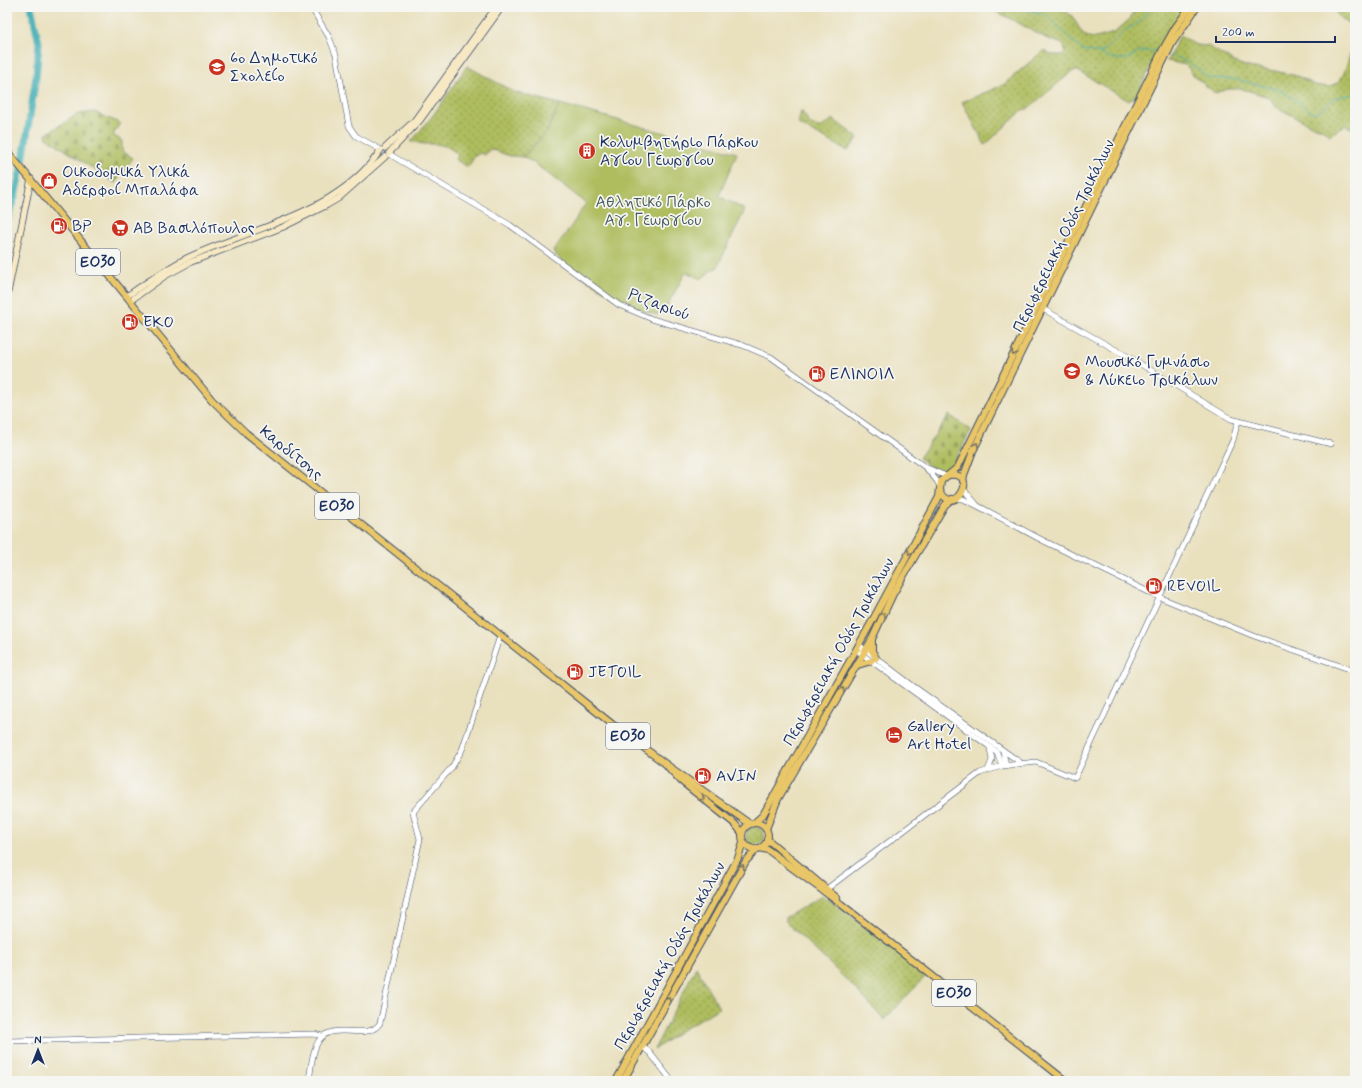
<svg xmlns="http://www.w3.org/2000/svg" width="1362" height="1088" viewBox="0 0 1362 1088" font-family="Mynerve,sans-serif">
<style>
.grass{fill:url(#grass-dots);stroke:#65765e}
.cemetery{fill:url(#cemetery-stones);stroke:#65765e}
.park{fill:#afbd5f;stroke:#65765e}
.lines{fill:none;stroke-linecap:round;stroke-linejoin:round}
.stream{stroke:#39abb2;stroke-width:1}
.river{stroke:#39abb2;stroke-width:7}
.tertiary-casing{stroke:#3a4a6c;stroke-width:6}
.secondary-casing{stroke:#3a4a6c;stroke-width:7}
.primary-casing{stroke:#3a4a6c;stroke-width:8}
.tertiary{stroke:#fff;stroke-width:5}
.secondary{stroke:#f6e9c3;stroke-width:5.5}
.primary{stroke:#e9c769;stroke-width:6}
.oneway{stroke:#787363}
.labels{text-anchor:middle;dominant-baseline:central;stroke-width:3.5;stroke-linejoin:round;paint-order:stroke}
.shield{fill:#f6f6f2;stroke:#5d6b8a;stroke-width:1}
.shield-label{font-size:15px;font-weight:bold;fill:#1b2f5e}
.poi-label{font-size:16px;fill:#1b2f5e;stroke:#f6f6f2;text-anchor:start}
.park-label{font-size:16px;fill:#475a5e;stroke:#f6f6f2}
.street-label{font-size:16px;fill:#1b2f5e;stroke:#f6f6f2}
</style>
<defs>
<pattern id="grass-dots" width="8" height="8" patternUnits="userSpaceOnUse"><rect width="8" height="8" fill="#afbd5f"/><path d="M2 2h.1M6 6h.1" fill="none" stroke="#8e9a52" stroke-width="1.8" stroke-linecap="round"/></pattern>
<pattern id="cemetery-stones" width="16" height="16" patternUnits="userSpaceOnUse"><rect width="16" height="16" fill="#afbd5f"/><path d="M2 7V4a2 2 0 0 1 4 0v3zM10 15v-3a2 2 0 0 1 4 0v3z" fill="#8e9a52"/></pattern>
</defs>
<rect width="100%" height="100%" fill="#f6f6f2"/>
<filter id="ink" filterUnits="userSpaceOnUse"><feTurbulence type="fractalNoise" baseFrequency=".025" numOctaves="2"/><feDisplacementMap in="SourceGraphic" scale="8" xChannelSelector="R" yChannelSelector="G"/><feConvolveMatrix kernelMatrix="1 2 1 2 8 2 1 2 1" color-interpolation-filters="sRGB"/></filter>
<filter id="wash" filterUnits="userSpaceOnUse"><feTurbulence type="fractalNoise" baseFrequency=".012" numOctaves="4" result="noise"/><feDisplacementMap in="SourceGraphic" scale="16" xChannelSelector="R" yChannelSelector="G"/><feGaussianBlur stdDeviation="0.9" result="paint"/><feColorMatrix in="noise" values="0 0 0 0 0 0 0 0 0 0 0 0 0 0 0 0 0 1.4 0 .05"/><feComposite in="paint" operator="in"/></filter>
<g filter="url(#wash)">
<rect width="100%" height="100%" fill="#e9e0bd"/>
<g class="grass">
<path d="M 983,7 L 1060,7 L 1072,16 L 1083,34 L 1088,37 L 1096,38 L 1114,33 L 1131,18 L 1135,7 L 1186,7 L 1166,36 L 1136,96 L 1129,101 L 1078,71 L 1073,71 L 1026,110 L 1024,109 L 985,145 L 962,102 L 1003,85 L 1044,50 L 1052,55 L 1063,55 L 1065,52 L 1064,45 C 1060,42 1055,42 1050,40 C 1027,29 1008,15 983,7 Z"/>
<polygon points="1332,7 1355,7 1355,130 1345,125 1330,135 1322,129 1313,126 1276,107 1269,97 1242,89 1228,89 1215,93 1195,77 1186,65 1167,61 1180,35 1196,45 1208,46 1234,62 1248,67 1275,71 1297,76 1315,85 1328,87 1339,82 1344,73 1353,45 1353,30 1349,24 1340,18"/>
<path d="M 467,66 L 514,92 L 560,104 L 547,132 L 523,157 L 510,156 L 490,149 L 485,155 L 480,153 L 475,156 L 468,167 L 456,160 L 458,155 C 448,144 438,144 424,144 C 419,144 416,141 411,142 L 434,114 Z"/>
<path d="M 801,111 C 810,120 805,127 822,127 L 833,119 L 858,138 L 848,151 L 798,124 Z"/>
<circle cx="755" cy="836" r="9"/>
<polygon points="823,896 836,904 927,975 884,1020 853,986 786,922 786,917"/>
<polygon points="696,967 719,1008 680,1031 654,1050"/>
</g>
<g class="cemetery">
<polygon points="94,112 120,123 113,135 122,141 122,151 133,158 115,183 47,138 46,134 78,114"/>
<polygon points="949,415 971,430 950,471 947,473 940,474 919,458"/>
</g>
<path class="park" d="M 560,104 L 737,153 L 719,196 L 745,210 L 717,268 L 713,269 L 701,279 L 686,272 L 663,313 L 657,315 C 649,312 639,310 631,305 C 611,296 565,268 553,251 L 570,228 L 586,203 L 534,163 L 523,157 L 547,132 Z"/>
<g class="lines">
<g class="stream">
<polyline points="1015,7 1045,14 1082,50 1098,53 1105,50 1125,30 1140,22 1148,10 1155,7"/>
<polyline points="1158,7 1170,7"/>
<polyline points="1098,53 1114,59 1128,59 1140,51 1158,51"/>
<path d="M 1171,55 C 1186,61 1197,66 1208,78 L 1234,79 L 1279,90 L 1292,97 L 1310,111 L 1316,113 L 1325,107 L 1334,98 L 1355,94"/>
<polyline points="1355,62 1355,63"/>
</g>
<polyline class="river" points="7,221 15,196 24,155 36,77 39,43 31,7"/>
</g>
</g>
<g filter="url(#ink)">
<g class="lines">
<g class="tertiary-casing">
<g id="tertiary">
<polyline points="311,7 329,37 336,55 349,126 356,136 381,150"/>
<polyline points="389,154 510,225 619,305 652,319 742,345 771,357 925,467 946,476"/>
<polyline points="1043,309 1134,360 1231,419 1331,444"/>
<polyline points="927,469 937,481 940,487"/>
<polyline points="964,490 977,505"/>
<polyline points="956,498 963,499 978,506 1042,540 1159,597 1254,636 1355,671"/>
<polyline points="859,645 913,686 1021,763"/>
<polyline points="856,650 997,752 1002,766"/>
<polyline points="1003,751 1006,766"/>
<polyline points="988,770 992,760 990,748"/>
<polyline points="824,891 980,773 1002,766 1036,762 1075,778 1233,440 1238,421"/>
<polyline points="7,1041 314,1034 322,1036"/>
<polyline points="642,1046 650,1053 672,1081"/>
<path d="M 309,1081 C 311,1069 312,1049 320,1039 C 334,1021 368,1042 380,1023 L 420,839 L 413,812 L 452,767 L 462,750 L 500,636"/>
</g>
</g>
<g class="secondary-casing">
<g id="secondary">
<polyline points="385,148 414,121 496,7"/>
<polyline points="389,153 421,119 502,7"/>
<path d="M 127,296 C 147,282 167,268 189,257 C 254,227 337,214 380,151"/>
<polyline points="7,297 31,179"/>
<polyline points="130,301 165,276 191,262 283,227 327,205 339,198 385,157"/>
</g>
</g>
<g class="primary-casing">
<g id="primary">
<polyline points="7,151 212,400 246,433 612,724 667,765 750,824"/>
<polyline points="963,481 964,475 973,451 1159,70 1173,42 1197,7"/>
<path d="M 940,490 C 953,520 982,472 949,475"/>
<polyline points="872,641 872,651 876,658"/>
<polyline points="858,665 871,661"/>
<polyline points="668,767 681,781 735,824 742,833"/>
<circle cx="755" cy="836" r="13"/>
<polyline points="754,823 763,815 870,625 939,497 941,481 958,467 1162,51 1175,28 1190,7"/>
<polyline points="766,829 778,799 872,639 893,594 945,505 952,499"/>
<polyline points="767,839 837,898"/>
<polyline points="759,848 768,850 841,904 1066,1081"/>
<polyline points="616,1081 738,858 743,843"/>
<polyline points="623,1081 746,861 757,849"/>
</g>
</g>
<use href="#tertiary" class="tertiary"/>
<use href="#secondary" class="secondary"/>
<use href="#primary" class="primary"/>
</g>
<defs><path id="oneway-chevron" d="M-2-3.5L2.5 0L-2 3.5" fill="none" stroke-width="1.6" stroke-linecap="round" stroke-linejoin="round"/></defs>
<g class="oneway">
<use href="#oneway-chevron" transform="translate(1014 353) rotate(117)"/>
<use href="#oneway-chevron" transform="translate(976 445) rotate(-64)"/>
<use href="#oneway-chevron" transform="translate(910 552) rotate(118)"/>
<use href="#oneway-chevron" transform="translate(883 615) rotate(-65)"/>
<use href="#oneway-chevron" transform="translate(842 690) rotate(-60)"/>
<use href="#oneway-chevron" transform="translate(702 798) rotate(37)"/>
<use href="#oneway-chevron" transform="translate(742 867) rotate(-60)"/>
<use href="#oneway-chevron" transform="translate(668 1000) rotate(-61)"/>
</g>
</g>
<defs>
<g id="school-disc" transform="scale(0.9)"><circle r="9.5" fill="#c8321e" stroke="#f6f6f2"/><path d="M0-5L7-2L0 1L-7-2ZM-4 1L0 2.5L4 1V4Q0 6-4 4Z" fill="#fff"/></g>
<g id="building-disc" transform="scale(0.9)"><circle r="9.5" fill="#c8321e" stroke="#f6f6f2"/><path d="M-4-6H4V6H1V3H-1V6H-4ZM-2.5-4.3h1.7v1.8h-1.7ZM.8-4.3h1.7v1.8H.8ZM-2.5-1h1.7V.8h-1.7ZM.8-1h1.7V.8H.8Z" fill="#fff"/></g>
<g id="shop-disc" transform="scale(0.9)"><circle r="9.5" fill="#c8321e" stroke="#f6f6f2"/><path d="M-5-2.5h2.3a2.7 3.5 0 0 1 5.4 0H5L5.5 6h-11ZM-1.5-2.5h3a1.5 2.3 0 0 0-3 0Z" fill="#fff"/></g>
<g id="fuel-disc" transform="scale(0.9)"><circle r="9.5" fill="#c8321e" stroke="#f6f6f2"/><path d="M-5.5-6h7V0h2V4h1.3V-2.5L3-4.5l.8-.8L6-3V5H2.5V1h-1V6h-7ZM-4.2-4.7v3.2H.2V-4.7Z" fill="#fff"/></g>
<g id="supermarket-disc" transform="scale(0.9)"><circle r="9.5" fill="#c8321e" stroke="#f6f6f2"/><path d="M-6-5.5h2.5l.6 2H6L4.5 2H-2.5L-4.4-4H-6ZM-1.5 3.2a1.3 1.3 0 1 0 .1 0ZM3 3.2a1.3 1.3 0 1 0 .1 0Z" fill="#fff"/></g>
<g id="hotel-disc" transform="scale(0.9)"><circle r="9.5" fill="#c8321e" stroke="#f6f6f2"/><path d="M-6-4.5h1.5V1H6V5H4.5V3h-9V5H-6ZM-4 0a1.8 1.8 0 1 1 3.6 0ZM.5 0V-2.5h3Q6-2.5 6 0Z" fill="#fff"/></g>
</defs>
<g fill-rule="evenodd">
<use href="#school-disc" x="217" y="67"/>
<use href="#building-disc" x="587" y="151"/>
<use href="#shop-disc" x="49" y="181"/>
<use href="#fuel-disc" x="59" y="226"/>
<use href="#supermarket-disc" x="120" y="228"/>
<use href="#fuel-disc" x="130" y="322"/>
<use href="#school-disc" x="1072" y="371"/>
<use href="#fuel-disc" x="817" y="374"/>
<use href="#fuel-disc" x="1154" y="586"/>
<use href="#fuel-disc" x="575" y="672"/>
<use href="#hotel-disc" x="894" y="735"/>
<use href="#fuel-disc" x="703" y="776"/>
</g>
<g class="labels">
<g class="shield">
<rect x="76" y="249" width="44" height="26" rx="3"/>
<rect x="315" y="493" width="44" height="26" rx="3"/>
<rect x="606" y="723" width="44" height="26" rx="3"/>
<rect x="932" y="980" width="44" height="26" rx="3"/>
</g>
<g class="shield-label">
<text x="98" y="262">ΕΟ30</text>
<text x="337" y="506">ΕΟ30</text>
<text x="628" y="736">ΕΟ30</text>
<text x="954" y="993">ΕΟ30</text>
</g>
<g class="poi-label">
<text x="230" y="58">6ο Δημοτικό<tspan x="230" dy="18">Σχολείο</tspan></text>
<text x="600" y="142">Κολυμβητήριο Πάρκου<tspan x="600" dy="18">Αγίου Γεωργίου</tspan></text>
<text x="62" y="172">Οικοδομικά Υλικά<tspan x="62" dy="18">Αδερφοί Μπαλάφα</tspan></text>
<text x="72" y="226">BP</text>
<text x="133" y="228">ΑΒ Βασιλόπουλος</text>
<text x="143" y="322">EKO</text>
<text x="1085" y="362">Μουσικό Γυμνάσιο<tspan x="1085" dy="18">&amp; Λύκειο Τρικάλων</tspan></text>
<text x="830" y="374">ΕΛΙΝΟΙΛ</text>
<text x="1167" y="586">REVOIL</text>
<text x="588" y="672">JETOIL</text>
<text x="907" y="726">Gallery<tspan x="907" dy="18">Art Hotel</tspan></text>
<text x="716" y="776">AVIN</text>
</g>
<g class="park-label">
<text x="653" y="202">Αθλητικό Πάρκο<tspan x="653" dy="18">Αγ. Γεωργίου</tspan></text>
</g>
<g class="street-label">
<text transform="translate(1064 236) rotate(-64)">Περιφερειακή Οδός Τρικάλων</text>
<text transform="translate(659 305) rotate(20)">Ριζαριού</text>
<text transform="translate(291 453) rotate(39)">Καρδίτσης</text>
<text transform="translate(839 652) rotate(-61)">Περιφερειακή Οδός Τρικάλων</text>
<text transform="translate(670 956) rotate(-61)">Περιφερειακή Οδός Τρικάλων</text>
</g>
</g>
<rect width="1362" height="1088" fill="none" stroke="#f6f6f2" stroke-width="24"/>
<g transform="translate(38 1050)" stroke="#f6f6f2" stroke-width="3" paint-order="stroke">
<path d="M0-3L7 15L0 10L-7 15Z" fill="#1b2f5e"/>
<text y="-6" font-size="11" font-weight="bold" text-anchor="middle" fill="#1b2f5e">N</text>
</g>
<path d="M1216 36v6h119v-6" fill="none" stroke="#1b2f5e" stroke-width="2"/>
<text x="1222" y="36" font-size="12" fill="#1b2f5e" stroke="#f6f6f2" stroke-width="3" paint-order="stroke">200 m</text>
</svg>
